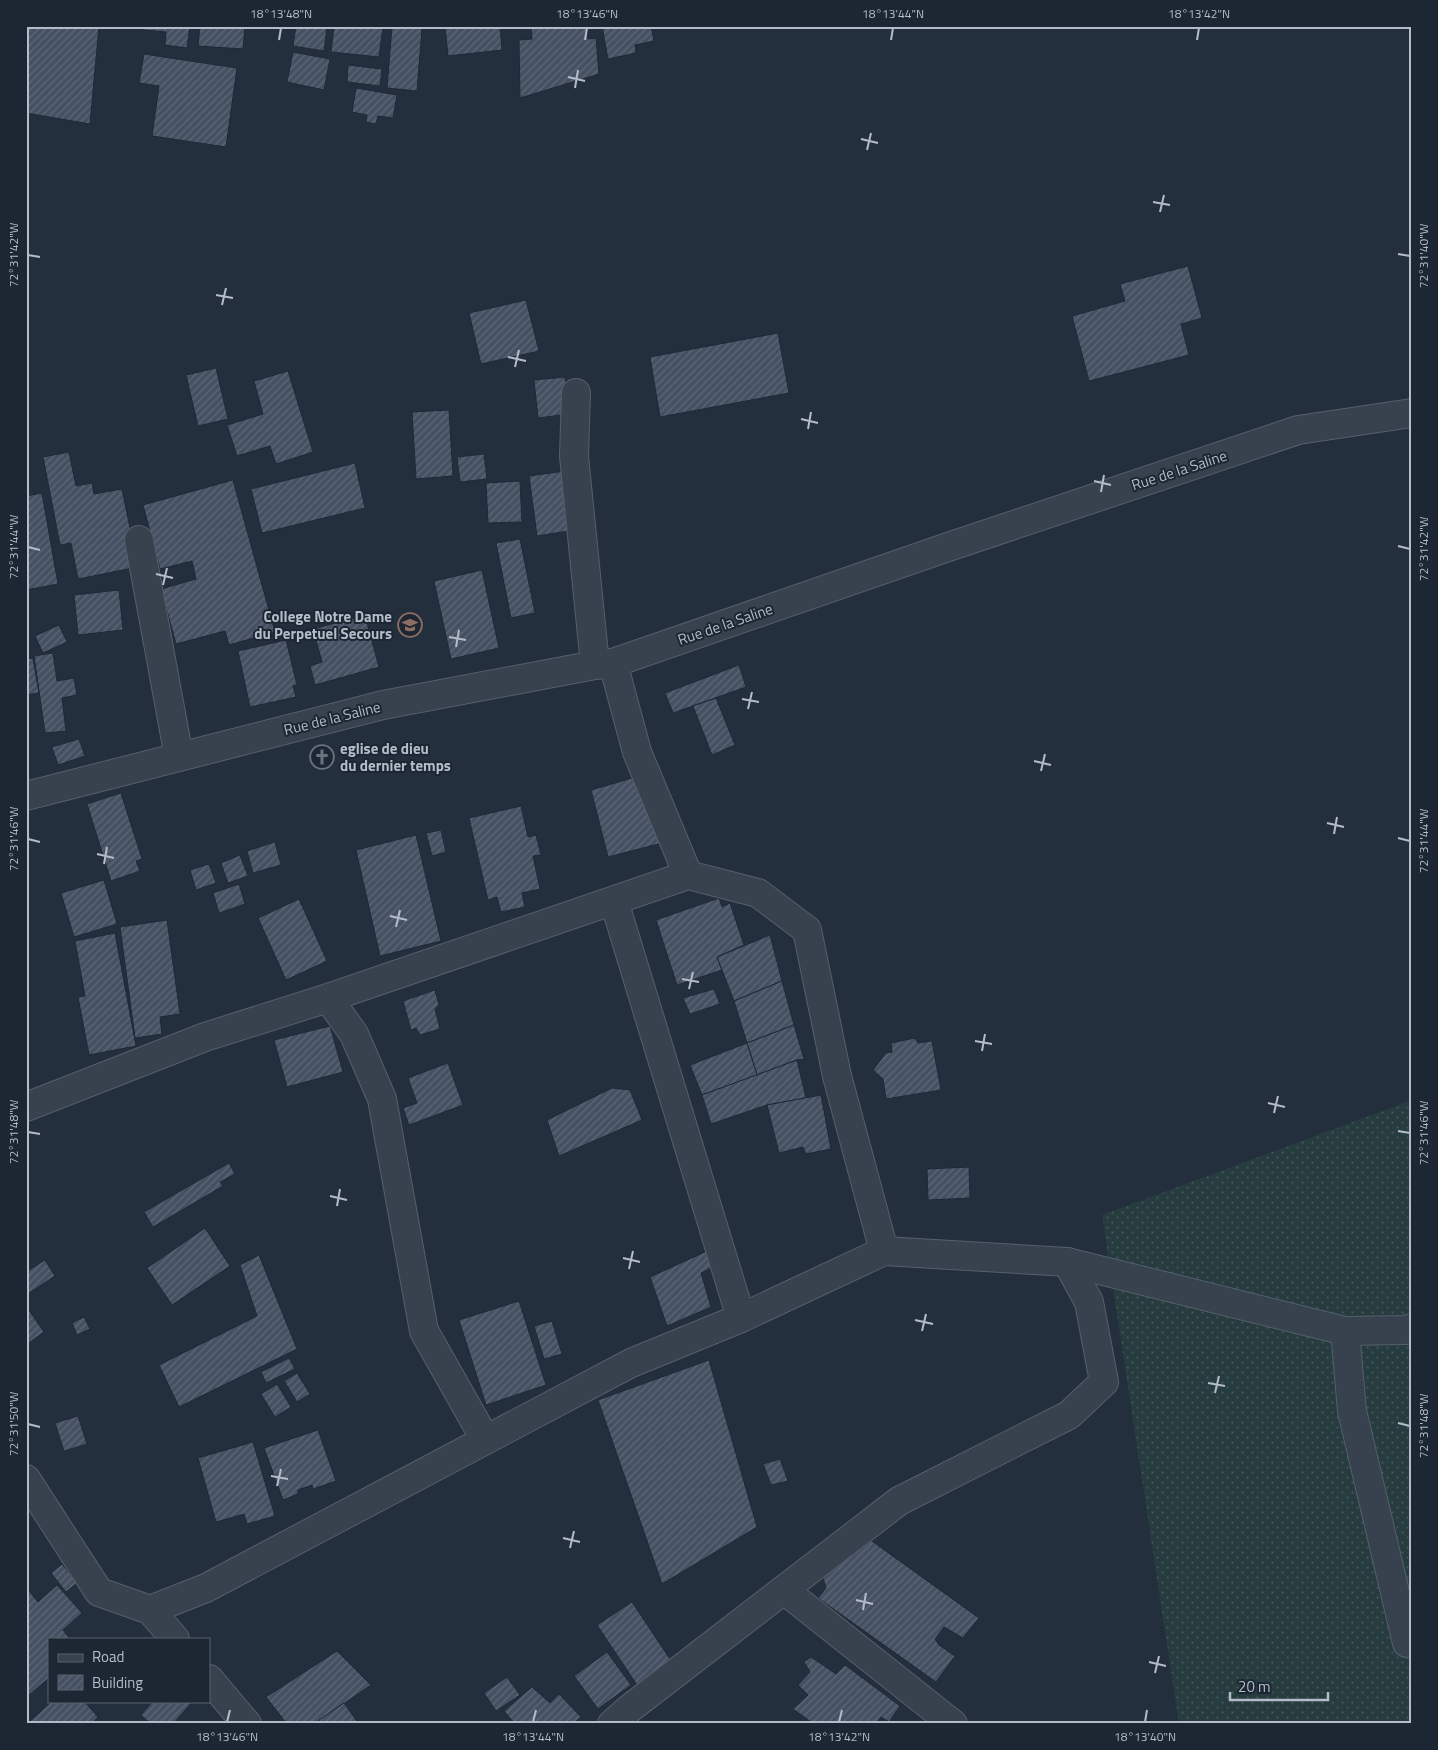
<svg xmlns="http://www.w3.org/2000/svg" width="1438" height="1750" viewBox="0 0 1438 1750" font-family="'Titillium Web',sans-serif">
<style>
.grass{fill:url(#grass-dots)}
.building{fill:url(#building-hatch);stroke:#1f2835}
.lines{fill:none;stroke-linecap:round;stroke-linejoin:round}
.minor-casing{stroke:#565f6c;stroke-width:30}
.minor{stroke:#38414e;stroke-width:28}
.ticks{fill:none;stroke:#b4bcc9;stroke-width:2}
.labels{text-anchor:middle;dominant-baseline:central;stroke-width:4;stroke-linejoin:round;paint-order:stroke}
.street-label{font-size:15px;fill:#b4bcc9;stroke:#1d2633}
.poi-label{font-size:15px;font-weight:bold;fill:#b4bcc9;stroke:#1d2633;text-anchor:end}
.neatline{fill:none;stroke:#b4bcc9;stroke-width:2}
.ticks-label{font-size:12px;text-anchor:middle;fill:#b4bcc9}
</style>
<defs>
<pattern id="grass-dots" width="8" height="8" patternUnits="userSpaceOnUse" patternTransform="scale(1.25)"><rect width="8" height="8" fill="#263c3f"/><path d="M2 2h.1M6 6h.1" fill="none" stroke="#435659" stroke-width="1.8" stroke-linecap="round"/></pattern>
<pattern id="building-hatch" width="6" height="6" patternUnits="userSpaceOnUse" patternTransform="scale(1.25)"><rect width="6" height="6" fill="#455162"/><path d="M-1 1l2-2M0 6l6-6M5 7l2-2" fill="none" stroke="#5d6877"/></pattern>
</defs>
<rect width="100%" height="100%" fill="#242f3e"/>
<polygon class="grass" points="1412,1100 1412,1724 1179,1724 1102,1215"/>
<g class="building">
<polygon points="26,26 99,26 90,124 26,113"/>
<polygon points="143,26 190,26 187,48 165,45 166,32 143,30"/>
<polygon points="200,26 245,26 243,49 198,46"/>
<polygon points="262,26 290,26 290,30"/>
<polygon points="296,26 327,27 324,51 293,46"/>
<polygon points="334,26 383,26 379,57 331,52"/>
<polygon points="392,26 412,26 412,28 422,29 417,91 387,88"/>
<polygon points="445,26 500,26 502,50 448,56"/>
<polygon points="531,26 587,26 588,39 596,38 599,74 520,98 519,40 532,39"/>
<polygon points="602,26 651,26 654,41 635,45 636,53 608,59"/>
<polygon points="293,52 330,59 324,90 287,82"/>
<polygon points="144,54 237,68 226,147 152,136 159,86 139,83"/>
<polygon points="348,65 382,69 380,86 347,82"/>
<polygon points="356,88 397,95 393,118 378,116 376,124 366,122 367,115 352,112"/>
<polygon points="1188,266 1202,318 1181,324 1189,355 1089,381 1072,316 1125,301 1120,284"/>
<polygon points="526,300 539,351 481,364 469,313"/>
<polygon points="778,333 789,393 660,417 650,357"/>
<polygon points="216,368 228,419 198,426 186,375"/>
<polygon points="288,371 313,452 276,464 270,446 237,456 227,425 263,414 254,381"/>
<polygon points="565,377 569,414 538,418 534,380"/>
<polygon points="449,410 453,476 416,479 412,412"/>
<polygon points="69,452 76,486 92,483 94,494 122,489 138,567 78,579 71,543 60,545 43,457"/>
<polygon points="484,454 487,479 460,482 457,457"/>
<polygon points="355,463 365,508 262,533 251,489"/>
<polygon points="572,470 581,529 537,536 529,476"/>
<polygon points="233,480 275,632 229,645 225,631 176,644 161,589 196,579 192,561 160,569 143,505"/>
<polygon points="520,481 522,522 488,523 486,483"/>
<polygon points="42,493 58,584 26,590 26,496"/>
<polygon points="520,539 535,613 511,618 496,543"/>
<polygon points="482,570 499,648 451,659 434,581"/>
<polygon points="119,590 123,630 78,635 74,595"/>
<polygon points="365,615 379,667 315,685 310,666 322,662 313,629"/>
<polygon points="59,625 67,642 43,653 35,636"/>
<polygon points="286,640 297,685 293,686 296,697 250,707 238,651"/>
<polygon points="53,653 57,681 74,678 77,695 62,698 66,731 45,733 34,656"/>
<polygon points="33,658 39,693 26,695 26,659"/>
<polygon points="739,665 746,687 673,713 665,693"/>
<polygon points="716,698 735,745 712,755 693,706"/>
<polygon points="79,739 85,756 58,765 52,747"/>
<polygon points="646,774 666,842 608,857 591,790"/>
<polygon points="121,793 142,859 136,861 140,871 111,881 87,804"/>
<polygon points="521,806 528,837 536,835 541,855 533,856 540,889 522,893 525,907 501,912 497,897 488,900 469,818"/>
<polygon points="441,830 446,852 432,856 426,833"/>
<polygon points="416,835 441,941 380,956 356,850"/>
<polygon points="275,842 281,865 253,873 247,851"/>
<polygon points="240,855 248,876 228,883 221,863"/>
<polygon points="209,864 216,883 196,890 190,870"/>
<polygon points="104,880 117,924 74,937 61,893"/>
<polygon points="239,884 245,904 219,913 213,893"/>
<polygon points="719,898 722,907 730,903 744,945 717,957 722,970 677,985 656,920"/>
<polygon points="299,899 327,961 286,980 258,918"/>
<polygon points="167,920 180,1014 160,1017 162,1034 135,1038 120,927"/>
<polygon points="115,933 136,1046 89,1055 78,997 85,996 75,941"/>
<polygon points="770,935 782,981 734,1001 717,957"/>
<polygon points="782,981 794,1025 747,1043 734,1001"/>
<polygon points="714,989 720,1004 690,1014 683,998"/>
<polygon points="435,990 439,1005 435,1009 440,1029 420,1035 416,1028 411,1030 403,1001"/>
<polygon points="794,1025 804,1059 797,1060 757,1075 747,1043"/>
<polygon points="330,1026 343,1072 287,1087 274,1040"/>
<polygon points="915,1038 918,1043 932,1041 941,1090 886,1099 883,1079 873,1070 886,1053 892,1052 891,1043"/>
<polygon points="747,1043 757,1075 702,1095 690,1065"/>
<polygon points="797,1060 806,1098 767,1105 711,1124 702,1095"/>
<polygon points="448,1063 463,1105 409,1125 403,1108 417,1103 408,1078"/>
<polygon points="612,1088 630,1090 642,1120 559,1156 547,1120"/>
<polygon points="821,1095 831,1149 806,1154 803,1147 779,1153 767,1105"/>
<polygon points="229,1163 235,1174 220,1182 223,1186 153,1227 144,1212"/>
<polygon points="969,1167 970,1198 928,1200 927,1169"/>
<polygon points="205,1228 230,1266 172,1305 147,1268"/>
<polygon points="707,1251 715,1266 701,1273 711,1307 667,1326 650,1277"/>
<polygon points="259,1255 297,1349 179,1407 159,1365 257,1316 240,1265"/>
<polygon points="45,1260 55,1276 26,1295 26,1272"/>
<polygon points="519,1301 546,1385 486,1405 459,1320"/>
<polygon points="26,1306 44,1332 26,1345"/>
<polygon points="84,1317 90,1329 77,1335 72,1323"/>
<polygon points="552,1321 562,1354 544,1359 534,1326"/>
<polygon points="289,1358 295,1369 266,1383 261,1372"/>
<polygon points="709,1360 757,1527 662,1584 598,1400"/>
<polygon points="297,1373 310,1394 297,1402 284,1381"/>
<polygon points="277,1384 291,1407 275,1417 261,1394"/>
<polygon points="78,1416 87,1444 64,1451 55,1423"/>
<polygon points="318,1430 336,1481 313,1489 312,1485 298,1490 298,1494 283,1500 264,1448"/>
<polygon points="253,1442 275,1516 247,1524 244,1514 216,1522 198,1458"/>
<polygon points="780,1459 788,1481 771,1485 763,1464"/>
<polygon points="869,1539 979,1618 963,1638 944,1627 935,1639 939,1645 955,1656 936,1682 818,1598 826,1588 823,1578"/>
<polygon points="62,1564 77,1583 66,1592 51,1573"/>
<polygon points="57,1585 82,1613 63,1630 70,1639 49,1639 49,1678 28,1696 26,1587 38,1602"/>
<polygon points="632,1602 672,1662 637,1685 597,1625"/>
<polygon points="337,1651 371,1685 314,1724 287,1724 266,1697"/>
<polygon points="607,1652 631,1685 598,1709 574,1676"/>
<polygon points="811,1657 836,1674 845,1665 900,1706 889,1722 881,1717 876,1724 814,1724 793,1709 808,1695 798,1685 810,1672 804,1662"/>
<polygon points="507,1677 520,1695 496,1711 484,1693"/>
<polygon points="532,1687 550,1703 559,1694 581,1717 573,1724 515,1724 504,1711"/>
<polygon points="52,1701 84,1701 98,1717 91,1724 27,1724"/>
<polygon points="153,1701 193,1701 173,1724 151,1724 141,1715"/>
<polygon points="344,1703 359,1724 320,1724 319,1720"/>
</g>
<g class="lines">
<g class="minor-casing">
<g id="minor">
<polyline points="576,393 574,456 595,665"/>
<polyline points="139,540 179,757"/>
<polyline points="613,663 637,752 688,875"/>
<polyline points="26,796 383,705 595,665 613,663 951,546 1298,430 1412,413"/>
<polyline points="614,901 741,1318"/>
<polyline points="328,998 354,1034 382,1099 424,1331 485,1439"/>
<polyline points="26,1107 205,1037 328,998 688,875 758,893 807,930 837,1076 884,1251"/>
<polyline points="1345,1331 1352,1411 1407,1643 1412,1643"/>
<polyline points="26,1479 99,1592 150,1610 206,1588 631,1363 741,1318 884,1251 1067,1262 1345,1331 1405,1330 1412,1328"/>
<polyline points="784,1590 953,1724"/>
<polyline points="150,1610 175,1639"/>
<polyline points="209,1679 247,1724"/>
<polyline points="612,1724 629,1709 899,1501 1069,1415 1104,1382 1089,1302 1067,1262"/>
</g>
</g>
<use href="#minor" class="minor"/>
</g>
<path class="ticks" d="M 279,40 L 281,28M 585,40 L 587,28M 891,40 L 893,28M 1197,40 L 1199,28M 568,77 L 585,81M 575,88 L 578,70M 861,139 L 878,143M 867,150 L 871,133M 1153,202 L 1170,205M 1160,212 L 1164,195M 1398,254 L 1410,256M 28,255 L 40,257M 216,295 L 233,298M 222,305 L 226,288M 508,357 L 526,361M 515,367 L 519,350M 801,419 L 818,423M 808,429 L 811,412M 1094,481 L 1111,485M 1101,492 L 1104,475M 1398,546 L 1410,549M 28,547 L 40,550M 156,574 L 173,578M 163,585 L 167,568M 449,637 L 466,640M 456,647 L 459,630M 742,699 L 759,702M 748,709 L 752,692M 1034,761 L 1051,765M 1041,771 L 1045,754M 1327,823 L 1344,827M 1334,834 L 1337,817M 1398,838 L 1410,841M 28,839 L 40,842M 97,854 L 114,858M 104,864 L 107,847M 390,916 L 407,920M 396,927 L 400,910M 682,979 L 699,982M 689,989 L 693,972M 975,1041 L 992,1044M 982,1051 L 985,1034M 1268,1103 L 1285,1107M 1274,1113 L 1278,1096M 1398,1131 L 1410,1133M 28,1132 L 40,1134M 330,1196 L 347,1200M 337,1206 L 340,1189M 623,1258 L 640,1262M 629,1269 L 633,1251M 915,1320 L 933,1324M 922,1331 L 926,1314M 1208,1383 L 1225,1386M 1215,1393 L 1219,1376M 1398,1423 L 1410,1426M 28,1424 L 40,1427M 271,1476 L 288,1479M 277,1486 L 281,1469M 563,1538 L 580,1542M 570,1548 L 574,1531M 856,1600 L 873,1604M 863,1610 L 866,1593M 1149,1662 L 1166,1666M 1155,1673 L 1159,1656M 227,1722 L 230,1710M 533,1722 L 536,1710M 839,1722 L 842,1710M 1145,1722 L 1147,1710"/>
<defs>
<g id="school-ring" transform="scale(1.25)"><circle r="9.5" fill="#1d2633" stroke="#8d6e63" stroke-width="1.5"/><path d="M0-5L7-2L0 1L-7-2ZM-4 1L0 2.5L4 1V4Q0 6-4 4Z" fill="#8d6e63"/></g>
<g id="church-ring" transform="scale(1.25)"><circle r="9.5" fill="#1d2633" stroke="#6b7280" stroke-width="1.5"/><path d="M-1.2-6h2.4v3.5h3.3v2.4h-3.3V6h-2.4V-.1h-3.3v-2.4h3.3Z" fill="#6b7280"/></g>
</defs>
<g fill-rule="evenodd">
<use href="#school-ring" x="410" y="625"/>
<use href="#church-ring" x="322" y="757"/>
</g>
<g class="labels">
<g class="street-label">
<text transform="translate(1179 470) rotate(-18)">Rue de la Saline</text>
<text transform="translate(725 624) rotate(-19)">Rue de la Saline</text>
<text transform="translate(332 718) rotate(-14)">Rue de la Saline</text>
</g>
<g class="poi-label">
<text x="392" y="616">College Notre Dame<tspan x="392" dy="17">du Perpetuel Secours</tspan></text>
<text x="340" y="748" text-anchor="start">eglise de dieu<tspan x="340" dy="17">du dernier temps</tspan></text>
</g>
</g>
<rect width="1438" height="1750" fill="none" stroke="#1d2633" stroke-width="55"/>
<rect x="48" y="1638" width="162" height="65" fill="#1d2633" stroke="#59626f"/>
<rect x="58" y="1654" width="25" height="8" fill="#38414e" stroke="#59626f"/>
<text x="92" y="1662" font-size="15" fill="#b4bcc9">Road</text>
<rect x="58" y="1675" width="25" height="15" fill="url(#building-hatch)" stroke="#59626f"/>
<text x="92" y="1688" font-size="15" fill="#b4bcc9">Building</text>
<path d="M1230 1692v8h98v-8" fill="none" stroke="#b4bcc9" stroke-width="2.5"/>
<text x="1238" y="1692" font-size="15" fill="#b4bcc9" stroke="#1d2633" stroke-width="4" paint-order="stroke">20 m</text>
<rect x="28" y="28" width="1382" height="1694" class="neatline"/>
<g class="ticks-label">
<text x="281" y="18">18°13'48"N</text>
<text x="587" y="18">18°13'46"N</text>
<text x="893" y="18">18°13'44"N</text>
<text x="1199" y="18">18°13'42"N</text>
<text transform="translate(14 255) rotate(-90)" y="4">72°31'42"W</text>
<text transform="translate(1424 256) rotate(-90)" y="4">72°31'40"W</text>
<text transform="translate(14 547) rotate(-90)" y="4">72°31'44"W</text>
<text transform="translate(1424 549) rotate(-90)" y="4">72°31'42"W</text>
<text transform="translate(14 839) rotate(-90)" y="4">72°31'46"W</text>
<text transform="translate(1424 841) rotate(-90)" y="4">72°31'44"W</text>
<text transform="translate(14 1132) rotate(-90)" y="4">72°31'48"W</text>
<text transform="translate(1424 1133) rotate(-90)" y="4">72°31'46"W</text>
<text transform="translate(14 1424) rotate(-90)" y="4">72°31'50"W</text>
<text transform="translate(1424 1426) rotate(-90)" y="4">72°31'48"W</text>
<text x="227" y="1741">18°13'46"N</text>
<text x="533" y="1741">18°13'44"N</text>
<text x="839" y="1741">18°13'42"N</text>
<text x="1145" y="1741">18°13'40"N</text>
</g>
</svg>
